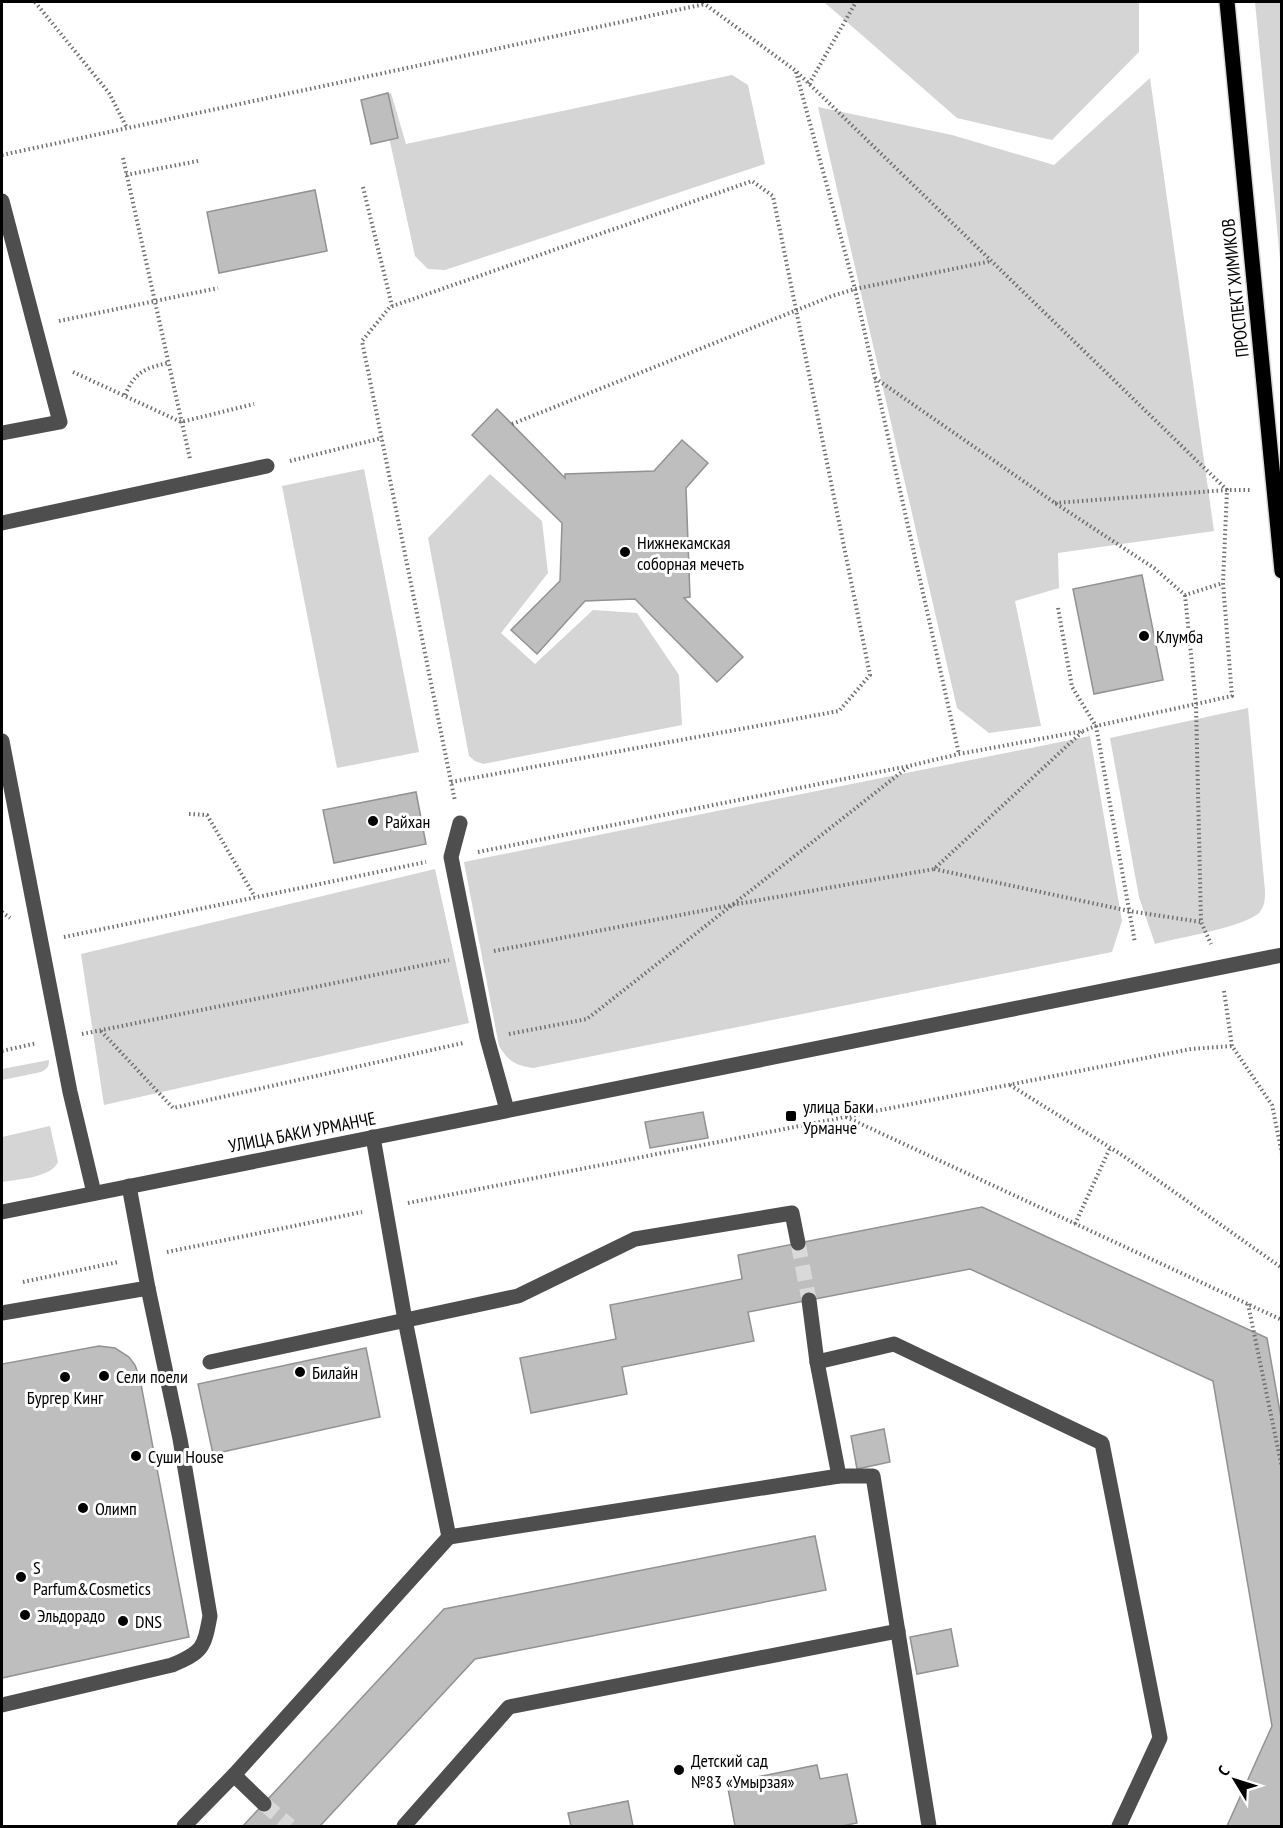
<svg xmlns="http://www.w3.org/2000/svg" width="1283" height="1828" viewBox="0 0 1283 1828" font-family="'PT Sans Narrow',sans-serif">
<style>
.green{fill:#d5d5d5}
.building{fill:#bebebe;stroke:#929292;stroke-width:1.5}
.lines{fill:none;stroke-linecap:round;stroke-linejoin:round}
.minor-tunnel{stroke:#d9d9d9;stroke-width:15;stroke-dasharray:15 8;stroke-linecap:butt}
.major-casing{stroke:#dbdbdb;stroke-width:18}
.path{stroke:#707070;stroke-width:4;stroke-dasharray:1.5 3;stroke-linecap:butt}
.minor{stroke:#4e4e4e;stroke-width:15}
.major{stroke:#000;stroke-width:15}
.poi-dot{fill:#000;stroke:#fff;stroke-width:2}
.labels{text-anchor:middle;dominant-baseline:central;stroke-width:6;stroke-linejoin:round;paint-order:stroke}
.street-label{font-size:18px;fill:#000;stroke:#fff}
.poi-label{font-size:18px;fill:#000;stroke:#fff;text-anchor:start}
</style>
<rect width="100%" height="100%" fill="#fff"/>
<g class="green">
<polygon points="824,2 1139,2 1139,52 1052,140 957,118"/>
<polygon points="1255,2 1281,2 1281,269"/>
<polygon points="732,75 748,85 765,164 445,270 428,269 415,256 380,96 391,93 406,144"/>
<polygon points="1150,78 1214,531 1058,553 1059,588 1015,601 1041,726 989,733 957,708 818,107 952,135 1054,165"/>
<polygon points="364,469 419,752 337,768 282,486"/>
<polygon points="490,474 542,521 548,573 501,633 535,664 593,610 637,613 679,675 682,725 483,764 475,761 469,756 428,538"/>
<path d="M 1248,708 L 1265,891 C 1265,899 1265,906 1259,913 C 1244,927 1177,938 1155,944 L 1139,897 L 1110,738 Z"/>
<path d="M 1090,736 L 1122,921 L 1112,952 L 533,1068 C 515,1065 509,1062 499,1046 L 464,862 Z"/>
<polygon points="435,869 469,1023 104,1105 81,954"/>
<path d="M 49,1060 C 49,1067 47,1069 41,1072 L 2,1080 L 2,1069 Z"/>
<path d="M 50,1126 L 58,1162 C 51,1178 18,1179 2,1182 L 2,1137 Z"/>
</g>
<g class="building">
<polygon points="388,93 398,138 371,144 361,100"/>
<polygon points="315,190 327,251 219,273 207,212"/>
<polygon points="497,409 565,478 565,474 654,471 682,440 708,463 686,488 690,597 684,598 743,657 717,682 635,599 585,601 537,654 511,630 560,581 562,523 472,435"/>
<polygon points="1142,575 1163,680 1094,694 1073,589"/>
<polygon points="416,792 426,844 334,863 323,810"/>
<polygon points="703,1112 708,1138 650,1148 645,1122"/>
<polygon points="982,1207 1267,1338 1282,1423 1282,1826 1227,1826 1272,1726 1213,1381 970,1269 748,1312 754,1341 622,1367 627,1394 531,1413 520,1358 616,1339 610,1305 742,1279 738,1255"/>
<polygon points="99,1346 115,1348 129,1357 135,1365 140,1379 189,1637 2,1678 2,1364"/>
<polygon points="366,1348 380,1417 213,1454 198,1384"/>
<polygon points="884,1429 890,1462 857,1469 851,1436"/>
<polygon points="815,1536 826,1590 475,1659 320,1826 243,1826 444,1609"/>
<polygon points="951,1629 958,1666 917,1674 910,1637"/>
<polygon points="817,1765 820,1779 847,1774 857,1823 842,1826 735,1826 727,1783"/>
<polygon points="628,1801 633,1826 571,1826 568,1813"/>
</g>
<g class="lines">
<g class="minor-tunnel">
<polyline points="798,1243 809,1300"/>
<polyline points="264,1804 290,1826"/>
</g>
<g class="major-casing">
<polyline id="major" points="1227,2 1282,571"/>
</g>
<g class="path">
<polyline points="35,2 109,93 127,128"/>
<polyline points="796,72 855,289 959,754"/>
<polyline points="809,84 856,2"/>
<polyline points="2,155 705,4"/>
<polyline points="123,158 190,459"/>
<polyline points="126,175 198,161"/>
<polyline points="363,187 392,306"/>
<polyline points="59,321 218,288"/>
<polyline points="73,372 181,422 254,404"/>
<polyline points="875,378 1055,503 1154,568 1185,595 1223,583"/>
<path d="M 125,395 C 135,372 145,368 168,363"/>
<polyline points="512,424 832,296 855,289 992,261"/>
<polyline points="290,461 382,438"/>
<polyline points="1055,503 1227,490 1251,490"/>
<polyline points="1185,595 1196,704 1201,922 1211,944"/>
<polyline points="1058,608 1072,687 1096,726 1135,943"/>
<polyline points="451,782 839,711 870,675 773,196 752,181 390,307 362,341 451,782 455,801"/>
<polyline points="189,814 207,815 255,897"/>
<polyline points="478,852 909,766 959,754 1083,731 1096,726 1232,696 1223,583 1227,490 796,71 702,2"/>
<polyline points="934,869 1129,911 1201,922"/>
<polyline points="2,912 10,918"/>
<polyline points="64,937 426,862"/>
<polyline points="494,951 732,905 934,869 1082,732"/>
<polyline points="1224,991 1232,1046 1272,1105 1282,1154"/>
<polyline points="101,1031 173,1108 463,1043"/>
<polyline points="82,1034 449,960"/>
<polyline points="509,1034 587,1019 908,767"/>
<polyline points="2,1051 37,1043"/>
<polyline points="1010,1085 1122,1155 1282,1268"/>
<polyline points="846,1117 1282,1320"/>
<polyline points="408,1203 1191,1049 1232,1046"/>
<polyline points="1075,1224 1110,1148"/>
<polyline points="167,1252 362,1212"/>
<polyline points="23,1282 118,1262"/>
<polyline points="1248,1304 1282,1468"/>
</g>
<g class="minor">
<polyline points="2,201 60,422 2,433"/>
<polyline points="2,523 267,466"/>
<polyline points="2,741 70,1092 94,1193"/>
<polyline points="460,823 451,857 487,1038 507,1110"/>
<polyline points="373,1137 405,1320 449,1537 839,1476 873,1476 929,1826"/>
<polyline points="2,1212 1282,955"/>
<polyline points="809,1300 817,1362 839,1476"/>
<polyline points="2,1313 148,1288 129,1186"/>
<polyline points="210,1362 518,1296 635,1239 792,1213 798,1243"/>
<polyline points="817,1362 894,1344 1102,1443 1160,1738 1119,1826"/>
<path d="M 2,1705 L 172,1665 C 203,1652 204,1648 210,1616 L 180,1439 L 148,1288"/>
<polyline points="234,1775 264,1804"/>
<polyline points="184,1826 234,1775 449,1537"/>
<polyline points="404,1826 509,1707 898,1631"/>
</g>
<use href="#major" class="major"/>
</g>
<g class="poi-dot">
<circle cx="625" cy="552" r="6"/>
<circle cx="1144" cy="636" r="6"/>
<circle cx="373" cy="821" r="6"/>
<rect x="785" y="1110" width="12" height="12" rx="3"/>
<circle cx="300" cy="1372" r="6"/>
<circle cx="104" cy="1376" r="6"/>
<circle cx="65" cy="1377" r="6"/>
<circle cx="136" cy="1456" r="6"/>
<circle cx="83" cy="1508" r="6"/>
<circle cx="21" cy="1577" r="6"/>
<circle cx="25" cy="1615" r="6"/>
<circle cx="123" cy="1621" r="6"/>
<circle cx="679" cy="1770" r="6"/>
</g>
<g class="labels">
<g class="street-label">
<text transform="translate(1235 288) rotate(-96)">ПРОСПЕКТ ХИМИКОВ</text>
<text transform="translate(302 1132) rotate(-11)">УЛИЦА БАКИ УРМАНЧЕ</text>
</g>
<g class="poi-label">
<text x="637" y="542">Нижнекамская<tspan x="637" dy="21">соборная мечеть</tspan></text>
<text x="1156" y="636">Клумба</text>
<text x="385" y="821">Райхан</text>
<text x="803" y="1106">улица Баки<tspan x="803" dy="21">Урманче</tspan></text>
<text x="312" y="1372">Билайн</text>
<text x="116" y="1376">Сели поели</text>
<text x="65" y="1397" text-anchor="middle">Бургер Кинг</text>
<text x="148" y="1456">Суши House</text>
<text x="95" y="1508">Олимп</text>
<text x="33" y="1567">S<tspan x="33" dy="21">Parfum&amp;Cosmetics</tspan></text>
<text x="37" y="1615">Эльдорадо</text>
<text x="135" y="1621">DNS</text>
<text x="691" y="1760">Детский сад<tspan x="691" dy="21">№83 «Умырзая»</tspan></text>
</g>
</g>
<rect width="1283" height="1828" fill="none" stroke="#000000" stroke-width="6"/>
<g transform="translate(1235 1780) rotate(308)" stroke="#ffffff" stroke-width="4.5" paint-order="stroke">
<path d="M0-4.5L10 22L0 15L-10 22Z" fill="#000000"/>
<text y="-9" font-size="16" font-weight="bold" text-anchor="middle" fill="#000000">С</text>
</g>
</svg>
